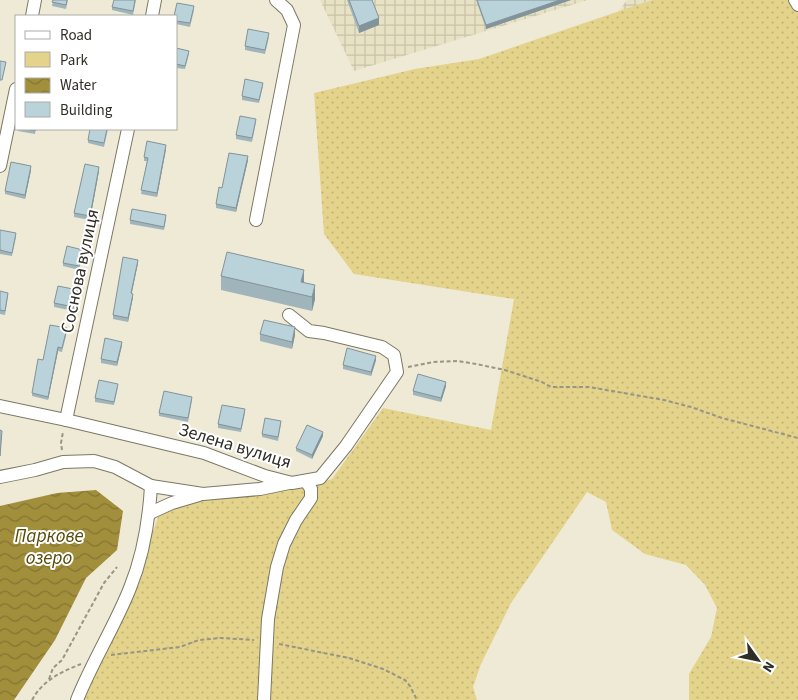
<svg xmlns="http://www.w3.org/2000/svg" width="798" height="700" viewBox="0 0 798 700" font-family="'Source Sans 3',sans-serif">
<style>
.industrial{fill:url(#industrial-grid)}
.green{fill:url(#green-dots)}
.water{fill:url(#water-waves)}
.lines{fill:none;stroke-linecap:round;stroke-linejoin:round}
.minor-casing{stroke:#7c7865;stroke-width:14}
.path{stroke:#989586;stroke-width:2;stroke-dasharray:4 2.5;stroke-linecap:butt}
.minor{stroke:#fff;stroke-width:12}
.wall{fill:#a0b5bb}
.shaded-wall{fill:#829399}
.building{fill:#bad2da;stroke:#829399}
.labels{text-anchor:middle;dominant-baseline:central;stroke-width:4;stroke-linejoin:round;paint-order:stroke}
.street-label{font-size:18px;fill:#302e26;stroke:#fff}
.water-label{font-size:19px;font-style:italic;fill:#564905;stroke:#fff}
</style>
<defs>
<pattern id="industrial-grid" width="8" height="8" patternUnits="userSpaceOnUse" patternTransform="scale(1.25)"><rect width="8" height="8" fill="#e8e2c5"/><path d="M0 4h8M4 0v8" fill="none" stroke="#c7c2a9"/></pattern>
<pattern id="green-dots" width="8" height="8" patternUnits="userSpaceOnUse" patternTransform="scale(1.25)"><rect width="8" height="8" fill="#e4d38a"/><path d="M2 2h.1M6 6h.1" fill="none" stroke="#c4b577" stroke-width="1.8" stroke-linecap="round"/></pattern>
<pattern id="water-waves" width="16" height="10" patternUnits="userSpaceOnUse" patternTransform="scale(1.25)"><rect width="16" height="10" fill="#a28f3c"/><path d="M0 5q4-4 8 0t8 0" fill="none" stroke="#847532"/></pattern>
</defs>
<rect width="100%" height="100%" fill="#efead5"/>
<g class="industrial">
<polygon points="320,0 588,0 354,71"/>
<polygon points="627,0 652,0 618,12"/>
</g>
<polygon class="green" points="652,0 791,0 798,10 798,700 689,700 689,674 711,637 717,608 705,585 686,565 645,554 612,530 606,502 587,492 511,603 481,664 473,687 477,700 84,700 131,595 158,517 177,505 188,502 319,483 332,479 383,408 491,430 514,299 354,274 324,234 314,93 415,69 479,59"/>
<polygon class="water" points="96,490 123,511 117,550 86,578 55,640 14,700 0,700 0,506 57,493"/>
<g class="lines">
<g class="minor-casing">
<g id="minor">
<polyline points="795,0 798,5"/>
<polyline points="32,16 35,0"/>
<polyline points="152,16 155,0"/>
<polyline points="0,166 16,89"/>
<polyline points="256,220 294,25 287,10 276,0"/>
<polyline points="0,406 66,420 204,453 265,476 292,483 320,478 346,446 397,372 394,355 382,347 324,333 309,331 289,315"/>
<polyline points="66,420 128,129"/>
<path d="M 0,477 L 35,470 L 63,462 L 94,461 L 115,467 L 151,486 C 149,521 143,556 130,588 C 115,626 92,662 77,700"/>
<polyline points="151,486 203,494 260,489 289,483"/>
<polyline points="150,513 172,503 199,495"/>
<polyline points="264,700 268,619 277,567 284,544 296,520 311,498 311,489 306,481"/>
</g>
</g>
<g class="path">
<polyline points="408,367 434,362 458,361 476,364 505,370 542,382 551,387 589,387 664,400 691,407 722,418 798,438"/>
<polyline points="62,450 61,443 63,432"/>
<polyline points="279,644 349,658 383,669 405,680 410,686 417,700"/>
<polyline points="111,655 180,647 199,640 221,638 254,640"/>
<polyline points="49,679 53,668 62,660 104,583 117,567"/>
<path d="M 32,700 C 43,680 61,672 81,664"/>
</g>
<use href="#minor" class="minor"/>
</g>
<g class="wall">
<polygon points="53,0 68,0 66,9 52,6"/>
<polygon points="136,0 133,15 112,10 112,7"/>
<polygon points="347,0 372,0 379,25 359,33"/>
<polygon points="476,0 571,0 486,29"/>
<polygon points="194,10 190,27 176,24 176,16"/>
<polygon points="269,37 265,54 245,50 245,46"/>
<polygon points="176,48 189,54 185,69 176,68"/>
<polygon points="263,86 259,103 242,100 242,96"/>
<polygon points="256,122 252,142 236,139 236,135"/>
<polygon points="18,129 36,129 35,134 18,131"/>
<polygon points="108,129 104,147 88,143 88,140"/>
<polygon points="166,149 157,197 141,194 147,161 144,161 144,157"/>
<polygon points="248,160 236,212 216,208 216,204 222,188"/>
<polygon points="31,170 25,199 5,194 5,191"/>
<polygon points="99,171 90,220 74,217 74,213"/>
<polygon points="166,219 164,230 130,224 130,220"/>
<polygon points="0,230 16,237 12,256 0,254"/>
<polygon points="83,253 79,270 63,266 63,263"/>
<polygon points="138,263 131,294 133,297 128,322 113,319 113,315"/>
<polygon points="221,276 304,282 315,299 312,311 221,290"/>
<polygon points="0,291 8,296 5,315 0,314"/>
<polygon points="78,293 74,311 54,307 54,303"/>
<polygon points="67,332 62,352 58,351 48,400 32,396 32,393 43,360"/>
<polygon points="260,334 295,335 292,349 260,341"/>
<polygon points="122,345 117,366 101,363 101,359"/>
<polygon points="376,360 371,376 343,369 343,365"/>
<polygon points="446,386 441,402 413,395 413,391"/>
<polygon points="118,387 114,405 95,402 95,398"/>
<polygon points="192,400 188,422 159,416 159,413"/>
<polygon points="245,413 241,432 218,428 218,424"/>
<polygon points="281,424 278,441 262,437 262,434"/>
<polygon points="323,436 312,459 296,451 296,448"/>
</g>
<g class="shaded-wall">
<polygon points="560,0 571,0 486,29 486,25"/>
<polygon points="379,18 379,25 359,33 359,26"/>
<polygon points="166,145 166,149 157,197 157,193"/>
<polygon points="248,156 248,160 236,212 236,208"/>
<polygon points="31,166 31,170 25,199 25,195"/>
<polygon points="99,167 99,171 90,220 90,216"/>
<polygon points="138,260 138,263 131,297 131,293"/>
<polygon points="304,270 304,284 301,296 301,282"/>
<polygon points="315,285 315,299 312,311 312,297"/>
<polygon points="133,294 133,297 128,322 128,318"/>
<polygon points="295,327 295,335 292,349 292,342"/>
<polygon points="122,342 122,345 117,366 117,362"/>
<polygon points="58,347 58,351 48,400 48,397"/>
<polygon points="376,356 376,360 371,376 371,372"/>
<polygon points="446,382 446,386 441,402 441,398"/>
<polygon points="323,432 323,436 312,459 312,455"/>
</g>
<g class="building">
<polygon points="53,0 67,0 66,5 52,2"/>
<polygon points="114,0 135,0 133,11 112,7"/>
<polygon points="349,0 372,0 379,18 359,26"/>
<polygon points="477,0 560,0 486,25"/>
<polygon points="177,3 194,6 190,23 176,21 176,16 174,16"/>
<polygon points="248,29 269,33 265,50 245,46"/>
<polygon points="176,48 189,51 185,66 176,64"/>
<polygon points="0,61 6,62 2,80 0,80"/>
<polygon points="245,79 263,83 259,100 242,96"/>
<polygon points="240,116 256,119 252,138 236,135"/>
<polygon points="26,129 36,129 35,131"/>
<polygon points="90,129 107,129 104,143 88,140"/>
<polygon points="147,141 166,145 157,193 141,190 148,158 144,157"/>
<polygon points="229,153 248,156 236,208 216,204 219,187 222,188"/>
<polygon points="11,162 31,166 25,195 5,191"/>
<polygon points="85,164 99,167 90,216 74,213"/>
<polygon points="132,209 166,215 164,227 130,220"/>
<polygon points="0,230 16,233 12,253 0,250"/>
<polygon points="67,246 83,250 79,266 63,263"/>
<polygon points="227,252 304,270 301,282 315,285 312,297 221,276"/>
<polygon points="123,257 138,260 131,293 133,294 128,318 113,315"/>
<polygon points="58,286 78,290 74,307 54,303"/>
<polygon points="0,291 8,293 5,311 0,310"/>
<polygon points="264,320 295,327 292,342 260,334"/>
<polygon points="50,325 67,328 62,348 58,347 48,397 32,393 38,359 43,360"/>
<polygon points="105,338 122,342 117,362 101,359"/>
<polygon points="347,348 376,356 371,372 343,365"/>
<polygon points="418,374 446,382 441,398 413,391"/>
<polygon points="99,380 118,384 114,402 95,398"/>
<polygon points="164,391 192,397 188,418 159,413"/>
<polygon points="222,405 245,409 241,429 218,424"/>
<polygon points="265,418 281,421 278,437 262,434"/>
<polygon points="307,425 323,432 312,455 296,448"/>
<polygon points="0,430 2,431 0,456"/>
</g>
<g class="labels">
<g class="street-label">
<text transform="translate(80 271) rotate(-78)">Соснова вулиця</text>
<text transform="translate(235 446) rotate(17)">Зелена вулиця</text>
</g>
<g class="water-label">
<text x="49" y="536">Паркове<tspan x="49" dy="22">озеро</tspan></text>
</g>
</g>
<rect x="15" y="15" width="162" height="115" fill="#ffffff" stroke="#acaba8"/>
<rect x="25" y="31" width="25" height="8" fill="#ffffff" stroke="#acaba8"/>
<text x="60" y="40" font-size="15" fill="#302e26">Road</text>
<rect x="25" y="52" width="25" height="15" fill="#e4d38a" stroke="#acaba8"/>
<text x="60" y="65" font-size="15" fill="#302e26">Park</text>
<rect x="25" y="78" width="25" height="15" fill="url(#water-waves)" stroke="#acaba8"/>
<text x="60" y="90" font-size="15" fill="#302e26">Water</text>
<rect x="25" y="102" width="25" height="15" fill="#bad2da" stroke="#acaba8"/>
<text x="60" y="115" font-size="15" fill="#302e26">Building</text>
<g transform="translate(758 660) rotate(123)" stroke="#ffffff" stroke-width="4" paint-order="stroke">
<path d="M0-4L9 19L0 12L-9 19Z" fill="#302e26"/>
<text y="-8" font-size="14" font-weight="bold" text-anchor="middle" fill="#302e26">N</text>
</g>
</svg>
